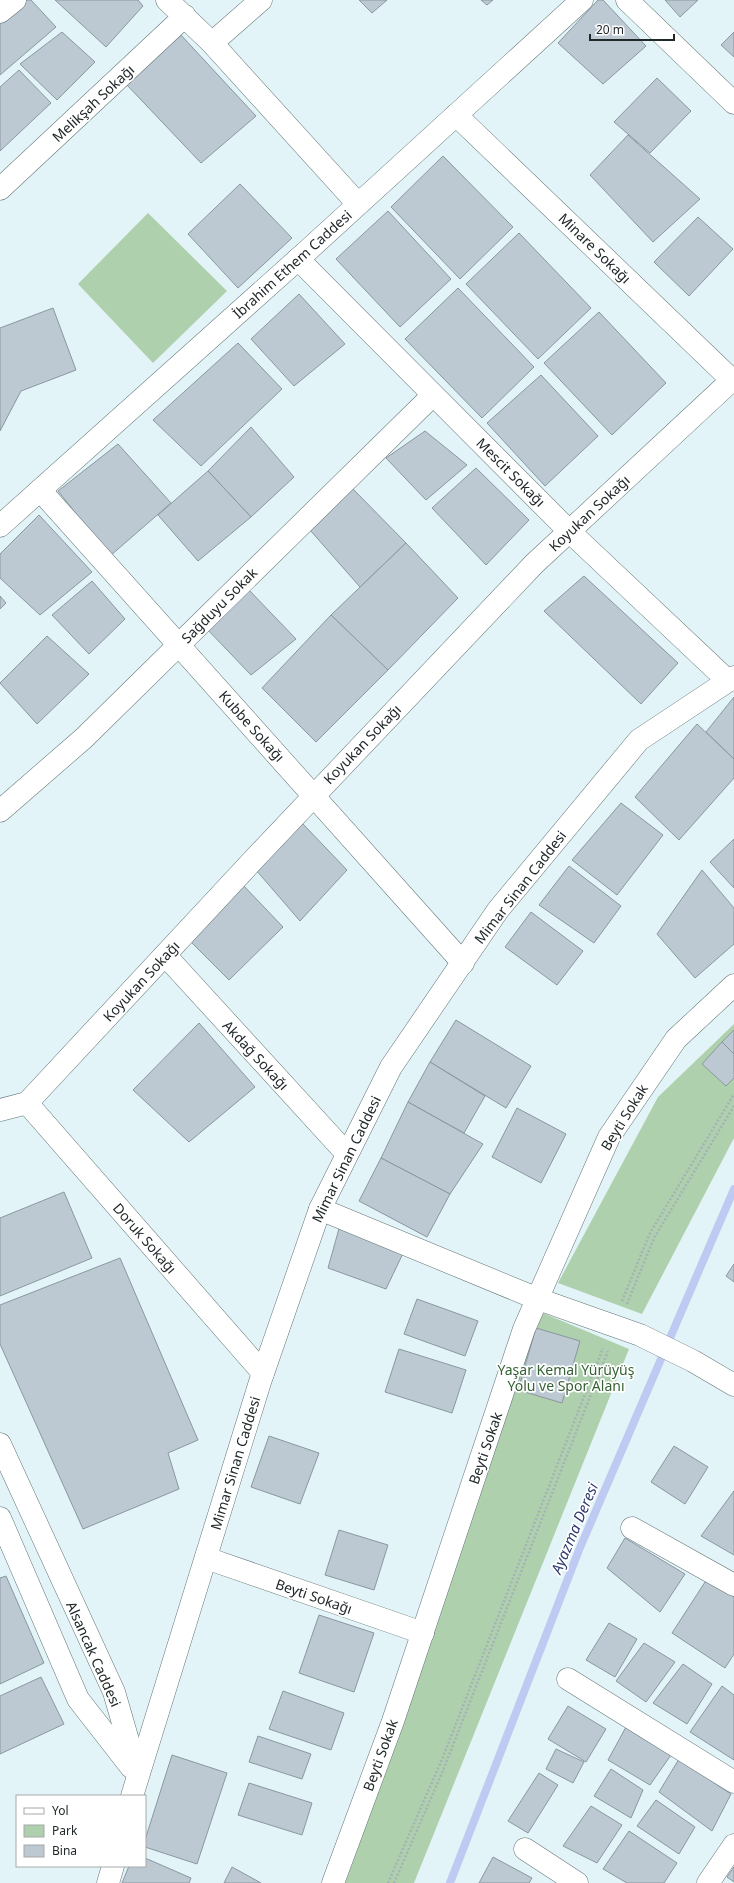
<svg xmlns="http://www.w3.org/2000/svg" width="734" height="1883" viewBox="0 0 734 1883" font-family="'Noto Sans',sans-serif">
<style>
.green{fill:#afd0ad}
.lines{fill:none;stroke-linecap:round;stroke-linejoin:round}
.stream{stroke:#bfcaf3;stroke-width:8}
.building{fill:#bcc9d3;stroke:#8a97a0}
.street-casing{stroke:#647578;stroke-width:23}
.secondary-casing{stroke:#647578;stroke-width:23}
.path{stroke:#a4b2b5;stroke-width:2.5;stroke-dasharray:2 2;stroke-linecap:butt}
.street{stroke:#fff;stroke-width:22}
.secondary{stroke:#fff;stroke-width:22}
.labels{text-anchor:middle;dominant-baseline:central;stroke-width:3.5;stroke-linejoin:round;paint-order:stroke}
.street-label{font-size:14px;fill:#21282a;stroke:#fff}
.park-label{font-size:14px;fill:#356234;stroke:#fff}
.water-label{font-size:15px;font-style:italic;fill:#313b6e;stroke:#fff}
</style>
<rect width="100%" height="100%" fill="#e2f4f7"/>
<g class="green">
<polygon points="148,213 227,291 153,363 78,284"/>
<polygon points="734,1024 734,1138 642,1314 558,1283 658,1097"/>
<polygon points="538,1311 629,1349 414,1883 336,1883"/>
</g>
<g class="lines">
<polyline class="stream" points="450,1883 579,1550 734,1189"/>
</g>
<g class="building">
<polygon points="26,0 31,0 56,27 0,75 0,21"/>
<polygon points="55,0 138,0 143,6 106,47"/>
<polygon points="359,0 387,0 372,13"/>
<polygon points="481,0 493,0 487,5"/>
<polygon points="598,0 603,0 646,46 603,84 558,43"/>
<polygon points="665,0 698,0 680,17"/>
<polygon points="62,32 95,62 57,100 20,64"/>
<polygon points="734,32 734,57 721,45"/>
<polygon points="180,34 256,116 201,163 126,84"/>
<polygon points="19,70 51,103 0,151 0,87"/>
<polygon points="657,78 691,111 650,153 614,122"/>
<polygon points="628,135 700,199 653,242 590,175"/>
<polygon points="443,156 513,227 460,279 391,207"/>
<polygon points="240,184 292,238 238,288 188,234"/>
<polygon points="388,211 451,279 400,327 336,259"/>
<polygon points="698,217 733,249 689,296 654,262"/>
<polygon points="519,233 591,308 538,359 466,284"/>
<polygon points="458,288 534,367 482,418 405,339"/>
<polygon points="299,294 345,344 294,386 251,339"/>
<polygon points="53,308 76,370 21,391 0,431 0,328"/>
<polygon points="599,312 666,383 612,435 544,363"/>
<polygon points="238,343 282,389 201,466 153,420"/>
<polygon points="541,375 598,436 545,486 487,423"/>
<polygon points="251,427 294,477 251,517 208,471"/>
<polygon points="425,431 467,465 426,500 386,458"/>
<polygon points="118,444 171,503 110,556 58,491"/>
<polygon points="476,468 529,520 486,565 432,508"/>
<polygon points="208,471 251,517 198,561 158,515"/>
<polygon points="353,489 406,543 360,587 310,530"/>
<polygon points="39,515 92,572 40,615 0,578 0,554"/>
<polygon points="406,543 458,598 388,670 331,615"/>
<polygon points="584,576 678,663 641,704 544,611"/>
<polygon points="92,581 125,619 89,654 52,615"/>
<polygon points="248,589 296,639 251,675 206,628"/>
<polygon points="0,596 6,603 0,609"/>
<polygon points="331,615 388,670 316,742 262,688"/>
<polygon points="47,636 89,674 37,724 0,683"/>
<polygon points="734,697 734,759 706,732"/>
<polygon points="697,724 734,759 734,778 679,840 635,797"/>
<polygon points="621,803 663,835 617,895 572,860"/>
<polygon points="302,823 347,870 300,921 256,870"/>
<polygon points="734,839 734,888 710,862"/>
<polygon points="569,866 621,906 594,943 539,905"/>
<polygon points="702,870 734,908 734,944 695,978 657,934"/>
<polygon points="242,884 283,927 229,980 189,940"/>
<polygon points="531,912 583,951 557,985 505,947"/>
<polygon points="456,1020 531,1066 506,1108 430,1062"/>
<polygon points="199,1023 255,1087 189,1142 133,1090"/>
<polygon points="734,1030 734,1054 722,1042"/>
<polygon points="722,1042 734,1054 734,1078 726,1086 702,1064"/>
<polygon points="430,1062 485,1096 464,1133 408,1102"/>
<polygon points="408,1102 483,1144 450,1194 381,1158"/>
<polygon points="517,1108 566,1134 541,1183 492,1157"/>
<polygon points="381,1158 450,1194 427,1237 359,1201"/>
<polygon points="64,1192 92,1258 0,1296 0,1218"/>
<polygon points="342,1218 407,1245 386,1289 328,1268"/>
<polygon points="120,1258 198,1440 168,1453 179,1489 83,1529 0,1344 0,1305"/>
<polygon points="734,1264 734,1282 726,1276"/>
<polygon points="417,1299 478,1321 465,1356 404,1334"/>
<polygon points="536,1328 580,1341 562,1403 518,1390"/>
<polygon points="399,1349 466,1370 452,1413 385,1392"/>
<polygon points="269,1436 319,1453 300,1504 251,1487"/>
<polygon points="674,1446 708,1467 685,1504 651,1482"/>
<polygon points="734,1491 734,1555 701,1536"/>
<polygon points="339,1530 388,1545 374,1590 325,1575"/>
<polygon points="625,1538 685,1574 660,1612 607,1568"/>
<polygon points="6,1576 44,1663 0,1684 0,1578"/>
<polygon points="707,1579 734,1597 734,1654 725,1668 672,1633"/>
<polygon points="319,1615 374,1633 354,1692 299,1673"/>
<polygon points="609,1623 637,1639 615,1677 586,1660"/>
<polygon points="644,1643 675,1662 646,1702 616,1681"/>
<polygon points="683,1664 712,1684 687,1724 653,1703"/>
<polygon points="41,1677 64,1724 0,1754 0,1696"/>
<polygon points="722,1686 734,1695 734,1760 690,1732"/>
<polygon points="283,1691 344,1713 331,1750 269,1729"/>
<polygon points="568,1706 606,1729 586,1762 548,1739"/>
<polygon points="626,1727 671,1755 650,1785 608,1760"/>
<polygon points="258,1736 311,1754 302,1779 249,1762"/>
<polygon points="556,1749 584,1762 573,1783 546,1769"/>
<polygon points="172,1755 227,1773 197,1864 145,1847 145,1840"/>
<polygon points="679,1759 731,1794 712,1831 659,1792"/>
<polygon points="611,1769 643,1790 631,1818 594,1796"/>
<polygon points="539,1773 558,1785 528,1833 508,1821"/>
<polygon points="249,1783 312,1803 302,1835 238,1815"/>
<polygon points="656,1800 695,1827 679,1854 637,1826"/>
<polygon points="591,1806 622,1825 597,1863 563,1846"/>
<polygon points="629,1831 677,1863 664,1883 627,1883 603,1869"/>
<polygon points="493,1857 532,1878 529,1883 479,1883"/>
<polygon points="145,1858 191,1878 189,1883 122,1883 129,1866 145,1866"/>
<polygon points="232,1867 261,1883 224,1883"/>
<polygon points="734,1867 734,1882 727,1877"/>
</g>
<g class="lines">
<g class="street-casing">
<g id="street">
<polyline points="167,0 212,43"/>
<polyline points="261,0 212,43 358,204"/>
<polyline points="627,0 734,103"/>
<polyline points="0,12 15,0"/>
<polyline points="456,115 734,382"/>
<polyline points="0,189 185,16"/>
<polyline points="298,259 569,531 728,681"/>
<polyline points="40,490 463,963"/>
<polyline points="0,526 306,252 582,0"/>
<polyline points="0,811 84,738 433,395"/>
<polyline points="165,955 347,1154"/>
<polyline points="27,1103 263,1373"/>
<polyline points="0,1110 27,1103 256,857 534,564 732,380"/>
<polyline points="320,1209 538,1299 640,1335 693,1361 734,1385"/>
<polyline points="632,1528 734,1585"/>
<polyline points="206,1558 423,1633"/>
<polyline points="568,1679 734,1782"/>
<polyline points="525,1849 577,1883"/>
<polyline points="333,1883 393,1721 524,1329 609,1137 676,1039 734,985"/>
</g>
</g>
<g class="secondary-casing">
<g id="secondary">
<polyline points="0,1444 114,1692 138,1775"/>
<polyline points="0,1518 78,1699 131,1767"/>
<polyline points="132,1796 260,1382 320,1209 391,1067 498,910 639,740 734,677"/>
<polyline points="108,1883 113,1866"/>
<polyline points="708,1883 734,1845"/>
</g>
</g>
<g class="path">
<polyline points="622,1301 650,1233 734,1094"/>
<polyline points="627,1304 654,1238 734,1106"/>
<polyline points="388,1883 443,1757 603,1348"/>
<polyline points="394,1883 442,1773 608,1351"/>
</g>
<use href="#street" class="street"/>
<use href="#secondary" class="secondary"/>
</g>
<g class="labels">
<g class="street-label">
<text transform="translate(93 103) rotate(-43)">Melikşah Sokağı</text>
<text transform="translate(595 248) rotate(44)">Minare Sokağı</text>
<text transform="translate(292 264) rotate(-42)">İbrahim Ethem Caddesi</text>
<text transform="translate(511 472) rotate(45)">Mescit Sokağı</text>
<text transform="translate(589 513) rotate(-43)">Koyukan Sokağı</text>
<text transform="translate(219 605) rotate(-45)">Sağduyu Sokak</text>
<text transform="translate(252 726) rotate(48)">Kubbe Sokağı</text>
<text transform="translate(362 744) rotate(-46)">Koyukan Sokağı</text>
<text transform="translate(520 887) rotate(-52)">Mimar Sinan Caddesi</text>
<text transform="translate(141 981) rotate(-47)">Koyukan Sokağı</text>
<text transform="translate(256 1055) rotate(47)">Akdağ Sokağı</text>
<text transform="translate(624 1117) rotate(-58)">Beyti Sokak</text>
<text transform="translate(346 1159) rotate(-64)">Mimar Sinan Caddesi</text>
<text transform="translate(145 1238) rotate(49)">Doruk Sokağı</text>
<text transform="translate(485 1448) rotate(-71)">Beyti Sokak</text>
<text transform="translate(235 1463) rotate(-73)">Mimar Sinan Caddesi</text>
<text transform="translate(314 1596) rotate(19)">Beyti Sokağı</text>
<text transform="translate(94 1654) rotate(66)">Alsancak Caddesi</text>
<text transform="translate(380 1755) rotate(-70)">Beyti Sokak</text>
</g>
<g class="park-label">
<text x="566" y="1369">Yaşar Kemal Yürüyüş<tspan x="566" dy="16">Yolu ve Spor Alanı</tspan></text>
</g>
<g class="water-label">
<text transform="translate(574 1528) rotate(-67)">Ayazma Deresi</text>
</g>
</g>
<rect x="16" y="1795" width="130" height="72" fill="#ffffff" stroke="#a6a9aa"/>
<rect x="24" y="1808" width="20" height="6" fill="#ffffff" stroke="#a6a9aa"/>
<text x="52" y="1815" font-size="12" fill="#21282a">Yol</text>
<rect x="24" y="1825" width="20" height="12" fill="#afd0ad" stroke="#a6a9aa"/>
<text x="52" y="1835" font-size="12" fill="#21282a">Park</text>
<rect x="24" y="1845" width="20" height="12" fill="#bcc9d3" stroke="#a6a9aa"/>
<text x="52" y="1855" font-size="12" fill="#21282a">Bina</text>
<path d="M590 34v6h84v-6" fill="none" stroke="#21282a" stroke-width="2"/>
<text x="596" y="34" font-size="12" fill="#21282a" stroke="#ffffff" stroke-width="3" paint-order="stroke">20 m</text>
</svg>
